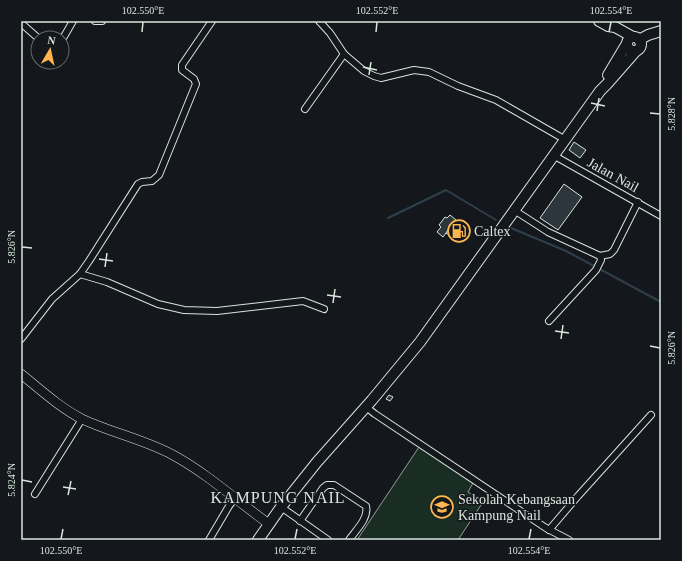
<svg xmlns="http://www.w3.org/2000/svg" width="682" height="561" viewBox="0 0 682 561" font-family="Georgia,serif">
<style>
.green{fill:#1a2d24;stroke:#939e99}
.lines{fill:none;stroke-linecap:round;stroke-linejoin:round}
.stream{stroke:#2f3f4d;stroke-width:2}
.building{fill:#2c363c;stroke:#d8e6dc}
.street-casing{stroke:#d8e6dc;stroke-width:8}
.secondary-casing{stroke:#d8e6dc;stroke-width:10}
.primary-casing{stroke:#d8e6dc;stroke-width:12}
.street{stroke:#14181c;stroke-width:6}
.secondary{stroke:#14181c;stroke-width:9}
.primary{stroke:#14181c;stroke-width:10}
.ticks{fill:none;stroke:#d8e6dc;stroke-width:1.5}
.labels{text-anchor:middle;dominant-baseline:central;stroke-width:3;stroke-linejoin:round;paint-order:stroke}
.street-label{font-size:14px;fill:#d8e6dc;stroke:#14181c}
.poi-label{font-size:14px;fill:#d8e6dc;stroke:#14181c;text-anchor:start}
.quarter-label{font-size:16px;letter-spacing:1px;fill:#d8e6dc;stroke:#14181c}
.neatline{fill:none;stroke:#d8e6dc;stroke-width:1.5}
.ticks-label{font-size:10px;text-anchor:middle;fill:#d8e6dc}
</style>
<rect width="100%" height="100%" fill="#14181c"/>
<polygon class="green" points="419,447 473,483 468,492 483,502 458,540 357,540"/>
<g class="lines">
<g class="stream">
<polyline points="388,218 446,190 496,220"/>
<polyline points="511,228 566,251 661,302"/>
</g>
</g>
<g class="building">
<polygon points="574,142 586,150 580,158 569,150"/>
<polygon points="564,184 582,197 558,230 540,218"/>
<polygon points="450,215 456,220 443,237 437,232 441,227 439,225 445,217 447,218"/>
<polygon points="458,221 466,227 456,240 446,233 452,225 454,227"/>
<polygon points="389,395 393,397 390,401 386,399"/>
</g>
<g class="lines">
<g class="street-casing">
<g id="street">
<polyline points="95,21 102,21"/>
<polyline points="319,21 330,33 344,54 364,71 374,76 381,78 414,70 429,72 458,86 496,100 564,139"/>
<polyline points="21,23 38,38"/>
<polyline points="62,40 73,21"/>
<polyline points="305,109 344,54"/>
<polyline points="553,155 661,216"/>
<polyline points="514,210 548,232 600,256 601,260 596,270 549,321"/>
<polyline points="600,256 610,254 614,250 638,202"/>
<polyline points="80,274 107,282 158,304 184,310 217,311 303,301 324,309"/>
<polyline points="21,339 52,299 80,274 89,261 138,184 142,182 152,181 159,175 196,84 194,79 182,70 182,65 212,21"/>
<polyline points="366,407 375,414 546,528 569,540"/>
<polyline points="35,494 82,419"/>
<polyline points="281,507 328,540"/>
<path d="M 300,521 L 323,488 L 327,485 L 334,485 L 366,506 C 369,518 356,530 349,540"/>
<polyline points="549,530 578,496 651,415"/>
<polyline points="209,540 229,506 235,498"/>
</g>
</g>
<g class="secondary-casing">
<path id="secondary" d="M 21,374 C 41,390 59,407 82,419 C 112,433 143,439 173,455 C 208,474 237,501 269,524"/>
</g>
<g class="primary-casing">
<g id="primary">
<polyline points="599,21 608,26 615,27 633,37"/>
<circle cx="634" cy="44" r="7"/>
<polyline points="639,40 648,35 661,31"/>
<polyline points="608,75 626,45"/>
<polyline points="258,540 281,507 317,462 372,400 420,342 600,91 607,84 635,52"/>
</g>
</g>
<use href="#street" class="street"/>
<use href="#secondary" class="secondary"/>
<use href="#primary" class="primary"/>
</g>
<path class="ticks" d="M 142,32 L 143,22M 376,32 L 377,22M 609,32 L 611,22M 363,67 L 377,70M 369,75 L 371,62M 591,103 L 605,106M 597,111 L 599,98M 650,113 L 660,114M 22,247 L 32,248M 99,259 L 113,261M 105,267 L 107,253M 327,295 L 341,297M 333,303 L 335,289M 555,331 L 569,333M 561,339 L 563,325M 650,346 L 660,348M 22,480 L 32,482M 63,487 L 76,489M 68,495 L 71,481M 61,539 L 63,529M 295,539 L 297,529M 529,539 L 531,529"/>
<defs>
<g id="fuel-ring" transform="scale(1.15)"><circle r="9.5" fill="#14181c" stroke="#ffb74d" stroke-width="1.5"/><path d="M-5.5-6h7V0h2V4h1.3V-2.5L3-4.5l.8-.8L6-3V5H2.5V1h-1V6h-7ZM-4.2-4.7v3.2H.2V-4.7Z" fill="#ffb74d"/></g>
<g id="school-ring" transform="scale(1.15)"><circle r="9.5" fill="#14181c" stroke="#ffb74d" stroke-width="1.5"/><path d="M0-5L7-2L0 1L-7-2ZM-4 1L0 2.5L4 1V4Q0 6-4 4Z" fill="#ffb74d"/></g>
</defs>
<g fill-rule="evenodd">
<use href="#fuel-ring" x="459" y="231"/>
<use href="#school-ring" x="442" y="507"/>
</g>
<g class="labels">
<g class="street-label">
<text transform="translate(613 175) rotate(29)">Jalan Nail</text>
</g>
<g class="poi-label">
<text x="474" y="231">Caltex</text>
<text x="458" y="499">Sekolah Kebangsaan<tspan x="458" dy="16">Kampung Nail</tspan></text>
</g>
<g class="quarter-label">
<text x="278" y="497">KAMPUNG NAIL</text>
</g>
</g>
<rect width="682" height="561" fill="none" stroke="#14181c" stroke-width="44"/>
<g transform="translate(50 50) rotate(9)"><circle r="19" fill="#14181c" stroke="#626a69"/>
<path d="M0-3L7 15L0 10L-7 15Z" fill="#ffb74d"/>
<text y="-6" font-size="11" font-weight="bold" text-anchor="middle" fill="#d8e6dc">N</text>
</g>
<rect x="22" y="22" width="638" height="517" class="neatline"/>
<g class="ticks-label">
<text x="143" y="14">102.550°E</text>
<text x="377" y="14">102.552°E</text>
<text x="611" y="14">102.554°E</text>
<text transform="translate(671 114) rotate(-90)" y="4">5.828°N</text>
<text transform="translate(11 247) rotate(-90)" y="4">5.826°N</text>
<text transform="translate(671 348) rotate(-90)" y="4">5.826°N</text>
<text transform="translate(11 480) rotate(-90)" y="4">5.824°N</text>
<text x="61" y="554">102.550°E</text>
<text x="295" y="554">102.552°E</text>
<text x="529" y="554">102.554°E</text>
</g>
</svg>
